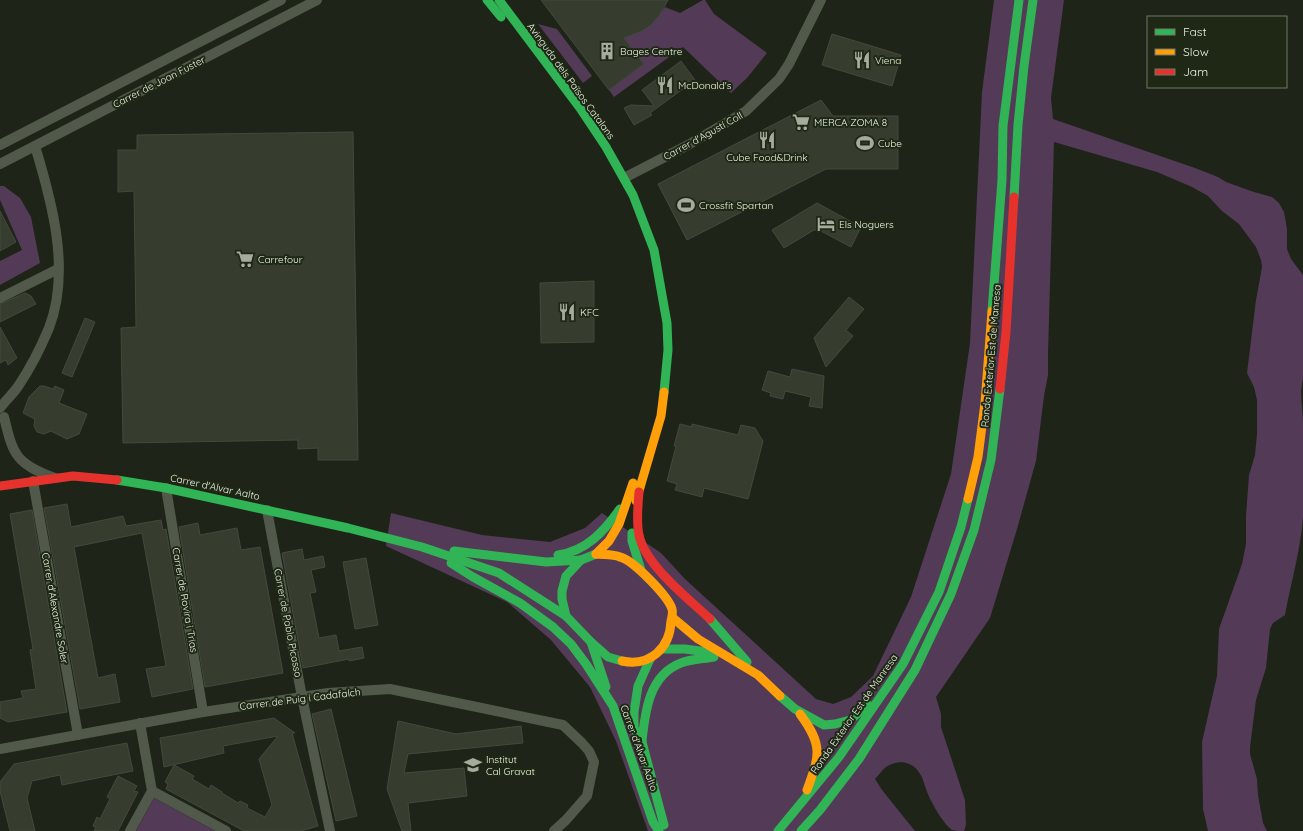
<svg xmlns="http://www.w3.org/2000/svg" width="1303" height="831" viewBox="0 0 1303 831" font-family="Quicksand,sans-serif">
<style>
.green{fill:#533a56}
.building{fill:#363d2e;stroke:#444940}
.lines{fill:none;stroke-linecap:round;stroke-linejoin:round}
.street{stroke:#51594a;stroke-width:10}
.fast{stroke:#30b455;stroke-width:9}
.slow{stroke:#ff9f0a;stroke-width:9}
.jam{stroke:#e5322d;stroke-width:9}
.labels{text-anchor:middle;dominant-baseline:central;stroke-width:4;stroke-linejoin:round;paint-order:stroke}
.poi-label{font-size:10px;fill:#edf3e6;stroke:#1e2814;text-anchor:start}
.street-label{font-size:10px;fill:#edf3e6;stroke:#1e2814}
</style>
<rect width="100%" height="100%" fill="#1e2418"/>
<g class="green">
<path d="M 703,0 L 705,0 L 714,14 L 767,53 L 747,78 L 731,93 L 683,47 L 614,97 L 609,90 L 644,64 L 624,38 C 641,32 655,22 665,7 L 680,13 Z"/>
<path d="M 994,0 L 1064,0 L 1051,98 L 1053,119 L 1195,168 L 1218,177 L 1226,182 L 1254,192 L 1272,197 L 1279,203 L 1284,212 L 1287,229 L 1287,249 L 1291,259 L 1303,275 L 1303,379 C 1299,394 1303,409 1303,424 C 1303,454 1303,486 1303,516 C 1301,549 1291,582 1285,615 L 1273,623 L 1270,629 L 1266,668 L 1256,700 L 1250,747 L 1250,754 L 1257,779 L 1258,795 L 1263,823 L 1267,831 L 1208,831 L 1203,809 L 1202,742 L 1217,676 L 1219,629 L 1242,564 L 1246,544 L 1246,516 L 1249,475 L 1255,455 L 1257,434 L 1257,400 L 1254,387 L 1247,373 L 1256,300 L 1262,267 L 1261,260 L 1256,247 L 1239,224 L 1222,211 L 1208,196 L 1192,187 L 1157,172 L 1054,142 L 1048,354 L 1048,375 L 1044,396 L 1036,461 L 1017,529 L 990,618 L 936,697 L 941,714 L 941,727 L 965,800 L 966,825 L 964,831 C 960,831 955,831 952,830 C 943,823 932,804 928,794 C 925,788 924,780 920,774 C 913,761 898,759 886,767 C 882,770 879,775 875,779 L 882,790 L 915,831 L 648,831 L 616,741 L 590,687 L 551,640 L 507,602 L 386,546 L 391,513 L 482,535 L 550,542 L 585,528 L 602,513 L 661,553 L 685,579 L 816,699 L 833,704 L 851,697 L 873,676 L 911,597 L 951,474 L 970,343 L 982,92 Z"/>
<polygon points="538,24 557,29 592,76 583,83"/>
<polygon points="0,186 4,186 20,198 31,217 40,263 0,285 0,261 22,250 0,200"/>
<polygon points="154,798 215,831 136,831"/>
</g>
<g class="building">
<polygon points="541,0 668,0 659,16 650,26 640,32 624,38 644,64 609,90"/>
<polygon points="832,34 901,55 892,86 822,65"/>
<polygon points="681,61 695,80 650,113 652,115 634,125 624,108 631,105 654,106 642,90"/>
<polygon points="821,100 833,116 898,116 898,169 826,169 687,240 658,184"/>
<polygon points="353,132 358,460 318,460 318,448 298,449 298,440 123,443 121,328 136,327 134,191 118,192 118,150 137,150 137,135"/>
<polygon points="817,203 861,227 851,247 819,230 814,230 784,248 772,230"/>
<polygon points="0,211 16,242 0,251"/>
<polygon points="594,281 594,342 541,343 540,283"/>
<polygon points="25,293 31,296 36,304 0,322 0,304"/>
<polygon points="849,297 864,309 846,330 853,336 826,367 814,338"/>
<polygon points="85,318 95,322 72,377 62,373"/>
<polygon points="0,327 17,358 8,365 6,360 0,363"/>
<polygon points="792,369 824,376 822,408 809,406 811,397 785,391 783,399 770,396 771,393 762,390 768,371 790,377"/>
<polygon points="40,386 44,386 53,389 55,386 64,390 59,403 87,414 79,434 67,439 51,431 44,434 37,432 34,426 35,419 23,413 29,397"/>
<polygon points="680,424 692,427 692,424 738,435 741,425 755,428 763,441 748,499 704,488 702,497 675,490 677,484 667,481 676,446 674,446"/>
<polygon points="67,504 71,527 123,516 126,526 161,520 163,530 166,529 193,689 152,697 146,669 166,666 142,533 74,547 98,678 115,674 120,702 80,709 44,508"/>
<polygon points="32,510 67,712 8,722 0,718 0,702 23,698 21,691 36,689 30,650 33,649 10,514"/>
<polygon points="198,523 200,535 237,528 241,550 260,547 283,673 205,687 179,527"/>
<polygon points="302,549 304,560 323,556 325,567 311,570 316,592 310,593 319,638 336,635 339,651 362,647 364,658 349,661 349,659 303,668 282,553"/>
<polygon points="366,558 378,625 355,629 343,562"/>
<polygon points="331,709 357,816 336,821 312,714"/>
<polygon points="274,718 295,733 292,733 318,826 301,831 244,831 166,789 168,784 165,782 174,765 194,776 192,779 209,789 211,785 222,792 222,793 238,803 240,801 248,805 247,808 265,817 272,805 259,759 278,736 223,746 224,753 164,767 160,738"/>
<polygon points="398,721 456,734 521,726 523,743 408,754 404,773 464,768 467,796 408,803 411,831 402,831 387,789"/>
<polygon points="127,743 133,771 62,785 60,775 32,781 27,798 35,831 10,831 0,791 0,782 14,764"/>
<polygon points="118,776 137,786 134,791 138,792 118,831 94,831 96,827 93,826 97,817 100,819 110,799 107,797"/>
</g>
<g class="lines">
<g class="street">
<polyline points="0,145 281,0"/>
<polyline points="0,164 317,0"/>
<polyline points="624,178 688,145 746,111 779,79 789,64 821,0"/>
<polyline points="0,298 58,269"/>
<path d="M 0,408 C 6,400 14,393 19,385 C 31,367 41,347 49,328 C 71,271 52,202 35,146"/>
<path d="M 4,417 C 13,455 16,464 55,478"/>
<polyline points="33,481 78,735"/>
<polyline points="166,488 203,712"/>
<polyline points="267,510 302,697 330,831"/>
<polyline points="0,749 203,712 328,693 390,689 563,725 582,743 589,751 594,762 587,796 566,820 554,831"/>
<polyline points="152,791 226,831"/>
<polyline points="130,831 152,791 140,723"/>
</g>
<g class="fast">
<polyline points="487,0 501,17"/>
<polyline points="499,0 580,108 606,147 633,195 654,250 667,323 668,350 664,392"/>
<polyline points="1014,197 1018,125 1024,66 1033,0"/>
<polyline points="992,311 1002,180 1003,126 1019,0"/>
<polyline points="117,480 166,488 348,528 422,547 499,573 566,616"/>
<polyline points="632,533 632,541 641,570"/>
<polyline points="454,551 546,562 581,560"/>
<polyline points="596,554 581,560 566,576 562,591 562,599 566,616 591,642 608,657 622,661"/>
<path d="M 558,555 C 587,551 604,531 620,509"/>
<polyline points="451,563 473,577 520,603 553,627 571,644 586,664 613,706 653,822 659,831"/>
<polyline points="710,619 747,662"/>
<polyline points="591,642 606,687"/>
<polyline points="662,649 685,649 715,653"/>
<polyline points="651,657 638,686 634,712 634,728 642,742 664,825"/>
<polyline points="780,696 795,709 824,725 835,724 850,720 868,705"/>
<path d="M 642,741 C 645,712 649,675 681,663 C 691,659 703,659 714,657"/>
<polyline points="778,831 839,757 903,664 939,592 961,527 968,499"/>
<polyline points="801,831 820,810 859,759 915,670 951,594 974,530 991,460 1000,389"/>
</g>
<g class="slow">
<polyline points="968,499 978,457 985,403 992,311"/>
<polyline points="636,501 661,416 664,392"/>
<polyline points="596,554 609,541 619,524 633,483"/>
<path d="M 596,554 C 604,555 613,554 620,557 C 633,560 668,596 672,609 C 673,612 672,617 671,621 C 670,648 650,667 622,661"/>
<polyline points="673,618 698,639 758,675 780,696"/>
<path d="M 800,714 C 823,745 820,755 807,790"/>
</g>
<g class="jam">
<polyline points="1000,389 1006,332 1014,197"/>
<polyline points="0,486 73,476 117,480"/>
<path d="M 639,492 C 638,506 636,521 639,535 C 645,565 688,598 710,619"/>
</g>
</g>
<defs>
<g id="building-bare" transform="scale(1.38)"><path d="M-4-6H4V6H1V3H-1V6H-4ZM-2.5-4.3h1.7v1.8h-1.7ZM.8-4.3h1.7v1.8H.8ZM-2.5-1h1.7V.8h-1.7ZM.8-1h1.7V.8H.8Z" fill="#a5ab9e" stroke="#1e2814" stroke-width="2.5" paint-order="stroke"/></g>
<g id="restaurant-bare" transform="scale(1.38)"><path d="M-5-6h1v4h1v-4h1v4h1v-4h1v5L-1.5 .5V6h-2V.5L-5-1ZM5-6V6H3V1.5H1.5Q1.5-4 5-6Z" fill="#a5ab9e" stroke="#1e2814" stroke-width="2.5" paint-order="stroke"/></g>
<g id="supermarket-bare" transform="scale(1.38)"><path d="M-6-5.5h2.5l.6 2H6L4.5 2H-2.5L-4.4-4H-6ZM-1.5 3.2a1.3 1.3 0 1 0 .1 0ZM3 3.2a1.3 1.3 0 1 0 .1 0Z" fill="#a5ab9e" stroke="#1e2814" stroke-width="2.5" paint-order="stroke"/></g>
<g id="stadium-bare" transform="scale(1.38)"><path d="M0-5a6.5 5 0 1 0 0 10a6.5 5 0 1 0 0-10ZM-3.5-1.8h7v3.6h-7Z" fill="#a5ab9e" stroke="#1e2814" stroke-width="2.5" paint-order="stroke"/></g>
<g id="hotel-bare" transform="scale(1.38)"><path d="M-6-4.5h1.5V1H6V5H4.5V3h-9V5H-6ZM-4 0a1.8 1.8 0 1 1 3.6 0ZM.5 0V-2.5h3Q6-2.5 6 0Z" fill="#a5ab9e" stroke="#1e2814" stroke-width="2.5" paint-order="stroke"/></g>
<g id="school-bare" transform="scale(1.38)"><path d="M0-5L7-2L0 1L-7-2ZM-4 1L0 2.5L4 1V4Q0 6-4 4Z" fill="#a5ab9e" stroke="#1e2814" stroke-width="2.5" paint-order="stroke"/></g>
</defs>
<g fill-rule="evenodd">
<use href="#building-bare" x="607" y="51"/>
<use href="#restaurant-bare" x="862" y="60"/>
<use href="#restaurant-bare" x="665" y="85"/>
<use href="#supermarket-bare" x="801" y="122"/>
<use href="#restaurant-bare" x="767" y="140"/>
<use href="#stadium-bare" x="865" y="143"/>
<use href="#stadium-bare" x="686" y="205"/>
<use href="#hotel-bare" x="826" y="224"/>
<use href="#supermarket-bare" x="245" y="259"/>
<use href="#restaurant-bare" x="567" y="312"/>
<use href="#school-bare" x="473" y="765"/>
</g>
<g class="labels">
<g class="poi-label">
<text x="620" y="51">Bages Centre</text>
<text x="875" y="60">Viena</text>
<text x="678" y="85">McDonald's</text>
<text x="814" y="122">MERCA ZOMA 8</text>
<text x="878" y="143">Cube</text>
<text x="767" y="157" text-anchor="middle">Cube Food&amp;Drink</text>
<text x="699" y="205">Crossfit Spartan</text>
<text x="839" y="224">Els Noguers</text>
<text x="258" y="259">Carrefour</text>
<text x="580" y="312">KFC</text>
<text x="486" y="759">Institut<tspan x="486" dy="12">Cal Gravat</tspan></text>
</g>
<g class="street-label">
<text transform="translate(571 81) rotate(54)">Avinguda dels Països Catalans</text>
<text transform="translate(159 82) rotate(-27)">Carrer de Joan Fuster</text>
<text transform="translate(703 136) rotate(-29)">Carrer d'Agustí Coll</text>
<text transform="translate(991 356) rotate(-85)">Ronda Exterior Est de Manresa</text>
<text transform="translate(215 487) rotate(12)">Carrer d'Alvar Aalto</text>
<text transform="translate(185 600) rotate(80)">Carrer de Rovira i Trias</text>
<text transform="translate(55 608) rotate(80)">Carrer d'Alexandre Soler</text>
<text transform="translate(288 623) rotate(79)">Carrer de Pablo Picasso</text>
<text transform="translate(300 699) rotate(-7)">Carrer de Puig i Cadafalch</text>
<text transform="translate(854 714) rotate(-55)">Ronda Exterior Est de Manresa</text>
<text transform="translate(639 748) rotate(70)">Carrer d'Alvar Aalto</text>
</g>
</g>
<rect x="1147" y="16" width="140" height="72" fill="#1e2814" stroke="#717968"/>
<rect x="1155" y="29" width="20" height="6" fill="#30b455" stroke="#717968"/>
<text x="1183" y="36" font-size="12" fill="#edf3e6">Fast</text>
<rect x="1155" y="49" width="20" height="6" fill="#ff9f0a" stroke="#717968"/>
<text x="1183" y="56" font-size="12" fill="#edf3e6">Slow</text>
<rect x="1155" y="69" width="20" height="6" fill="#e5322d" stroke="#717968"/>
<text x="1183" y="76" font-size="12" fill="#edf3e6">Jam</text>
</svg>
